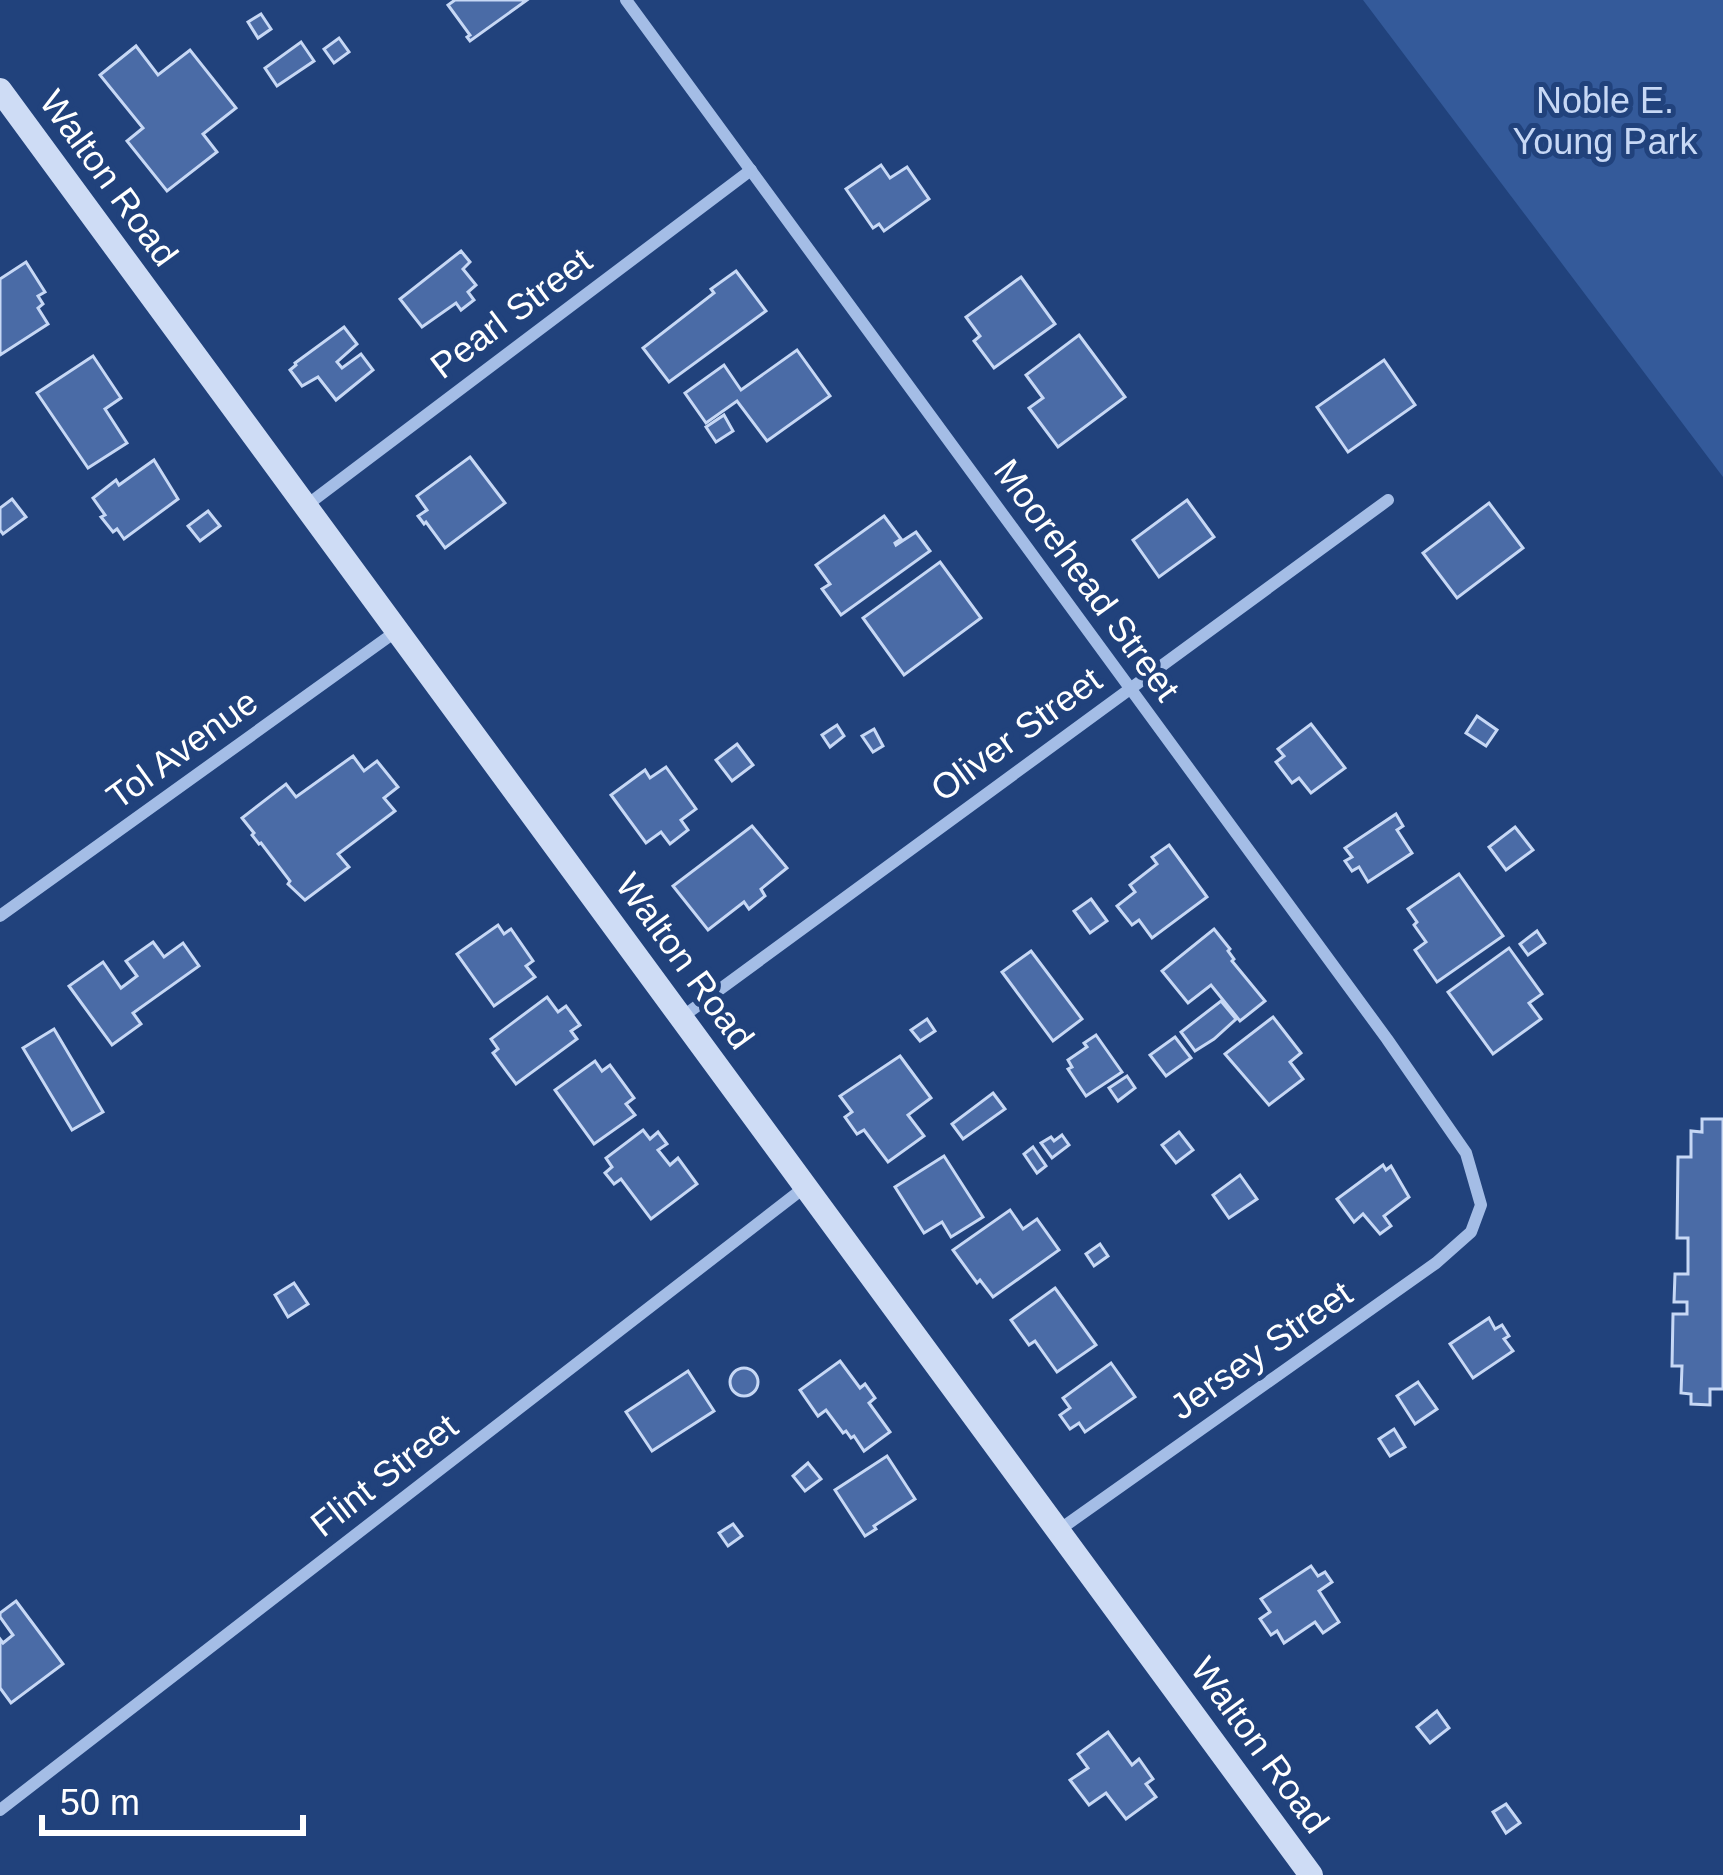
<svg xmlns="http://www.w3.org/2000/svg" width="1723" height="1875" viewBox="0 0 1723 1875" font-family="Helvetica,sans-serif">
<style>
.green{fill:#345a9a}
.building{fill:#4a6ba6;stroke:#c7d8f5;stroke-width:3}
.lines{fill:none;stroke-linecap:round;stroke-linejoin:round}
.street{stroke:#a4bde6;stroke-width:12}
.secondary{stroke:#cedcf5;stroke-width:24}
.labels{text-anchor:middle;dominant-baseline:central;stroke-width:10;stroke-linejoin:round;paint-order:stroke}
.park-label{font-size:36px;fill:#c7d8f5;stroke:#21427c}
.street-label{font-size:36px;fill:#fff;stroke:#21427c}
</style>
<rect width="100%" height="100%" fill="#21427c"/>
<polygon class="green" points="1363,0 1723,0 1723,477"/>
<g class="building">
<polygon points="455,0 527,0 470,41 467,37 470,35 448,5"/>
<polygon points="261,14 271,29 258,38 248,22"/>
<polygon points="339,38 349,52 334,63 324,49"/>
<polygon points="301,42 314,61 277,86 265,68"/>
<polygon points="136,46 158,75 190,50 236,108 203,134 217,152 167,191 127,141 143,128 100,75"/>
<polygon points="881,165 890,178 907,167 929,199 884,231 879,224 873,228 846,189"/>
<polygon points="461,251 470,262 463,269 476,285 468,292 474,300 461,310 456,303 422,327 400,299"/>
<polygon points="26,262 45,292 38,296 43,304 38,308 48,324 0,355 0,279"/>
<polygon points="736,271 766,311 669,382 643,348 714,293 711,289"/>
<polygon points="1021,277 1055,324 994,368 974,341 980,336 966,317"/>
<polygon points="344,327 357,344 337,362 342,368 361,354 373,370 336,400 318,377 302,386 290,370 296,365 295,363"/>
<polygon points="1079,335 1125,397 1058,447 1029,408 1043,398 1026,375"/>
<polygon points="797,350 830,396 767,441 737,401 706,423 685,393 724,365 741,390"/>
<polygon points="93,356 121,398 105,409 127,443 88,468 37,393"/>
<polygon points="1384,360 1415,405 1348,452 1317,407"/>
<polygon points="724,415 733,431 716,442 706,427"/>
<polygon points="470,457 505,503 445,548 426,522 424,524 418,516 427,510 417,496"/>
<polygon points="154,460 178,499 124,539 117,529 113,532 101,517 105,515 93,498 116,480 119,485"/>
<polygon points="12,499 26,517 3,534 0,530 0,508"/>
<polygon points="1187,500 1214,537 1159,577 1133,540"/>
<polygon points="1489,503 1523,548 1457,598 1423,553"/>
<polygon points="208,511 220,526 200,541 188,526"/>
<polygon points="884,516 901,539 895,543 896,545 916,532 930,551 841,615 822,589 830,584 816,565"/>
<polygon points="940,562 981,618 904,675 863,618"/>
<polygon points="1477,716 1497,730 1486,746 1466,733"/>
<polygon points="1311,724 1345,768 1311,793 1299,778 1292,783 1276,762 1284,756 1278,749"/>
<polygon points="837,725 844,736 830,747 822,735"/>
<polygon points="874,729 883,746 873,752 862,736"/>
<polygon points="737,744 753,765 732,781 716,760"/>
<polygon points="353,756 364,771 377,761 398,787 384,798 395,811 338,854 349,867 305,900 288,884 290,881 261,843 259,844 252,835 254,833 242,818 286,784 296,797"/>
<polygon points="666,767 696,809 681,820 688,830 670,844 661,832 646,843 611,795 645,770 650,778"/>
<polygon points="1396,814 1403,826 1397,830 1412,853 1368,882 1359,867 1352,871 1345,861 1352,857 1345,848"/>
<polygon points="752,826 787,868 761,889 765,896 749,909 744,902 708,930 673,886"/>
<polygon points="1515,827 1533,850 1506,870 1489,847"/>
<polygon points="1169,845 1207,897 1152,938 1139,920 1132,925 1117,906 1135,892 1130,885 1157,864 1152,857"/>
<polygon points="1459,874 1503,936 1437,982 1415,950 1426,942 1414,925 1417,922 1408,909"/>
<polygon points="1091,899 1107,921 1090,933 1074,911"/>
<polygon points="498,925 504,934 511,929 533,961 526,966 535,977 494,1006 457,954"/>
<polygon points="1214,929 1230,949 1228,951 1234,959 1232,961 1265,1001 1240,1021 1211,985 1188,1003 1162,971"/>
<polygon points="1537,931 1545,943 1528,955 1520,944"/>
<polygon points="153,942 164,957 183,943 199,966 133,1013 141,1024 112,1045 69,986 103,962 121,988 137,976 126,961"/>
<polygon points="1509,948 1542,994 1529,1003 1541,1019 1493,1054 1448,992"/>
<polygon points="1031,951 1082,1019 1053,1041 1002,972"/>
<polygon points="547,997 558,1012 566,1006 580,1025 571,1031 577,1039 516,1084 493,1053 498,1049 491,1039"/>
<polygon points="1221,1001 1236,1019 1214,1039 1195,1051 1181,1032"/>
<polygon points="1273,1017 1301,1053 1290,1062 1303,1079 1269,1105 1225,1054"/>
<polygon points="927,1019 935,1031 920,1041 911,1030"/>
<polygon points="54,1029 103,1112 72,1130 23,1048"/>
<polygon points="1096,1035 1122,1072 1086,1096 1068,1069 1072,1067 1068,1060 1087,1047 1084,1043"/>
<polygon points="1175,1037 1191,1058 1166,1076 1150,1055"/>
<polygon points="900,1056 931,1098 908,1115 924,1136 888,1162 864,1130 857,1134 845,1117 852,1112 840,1096"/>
<polygon points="595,1061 602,1071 610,1065 634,1098 626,1104 635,1115 594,1144 555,1090"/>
<polygon points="1127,1076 1135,1088 1118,1101 1109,1088"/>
<polygon points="993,1093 1005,1109 963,1139 952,1124"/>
<polygon points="1702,1119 1723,1119 1723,1389 1710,1389 1710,1405 1691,1404 1691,1394 1681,1393 1682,1366 1672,1366 1673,1314 1687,1314 1687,1302 1674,1302 1675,1274 1688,1274 1688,1238 1677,1238 1678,1157 1691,1157 1691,1131 1702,1132"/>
<polygon points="643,1130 650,1139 658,1132 667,1144 658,1150 670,1165 678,1158 697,1184 651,1219 621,1179 614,1184 605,1173 612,1167 606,1158"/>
<polygon points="1179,1132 1193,1150 1176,1163 1162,1145"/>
<polygon points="1062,1135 1069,1145 1052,1158 1041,1143 1051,1137 1054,1141"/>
<polygon points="1033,1147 1046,1166 1037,1173 1024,1154"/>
<polygon points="944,1156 983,1217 951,1237 942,1222 924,1233 895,1187"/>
<polygon points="1383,1165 1386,1170 1391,1166 1409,1197 1384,1216 1391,1226 1380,1234 1363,1214 1354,1222 1337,1199"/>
<polygon points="1240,1175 1257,1199 1229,1218 1213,1195"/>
<polygon points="1010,1210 1023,1229 1037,1219 1059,1250 993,1297 980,1280 977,1283 953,1250"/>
<polygon points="1100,1244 1108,1256 1094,1266 1086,1254"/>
<polygon points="294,1283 308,1304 288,1317 275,1295"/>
<polygon points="1055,1288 1096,1345 1057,1372 1035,1341 1029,1345 1011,1320"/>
<polygon points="1489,1318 1495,1329 1502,1325 1509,1336 1504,1339 1513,1351 1473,1378 1450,1344"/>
<polygon points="840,1361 860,1388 865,1384 875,1398 869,1403 890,1432 864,1451 854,1436 851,1438 846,1431 843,1433 826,1410 818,1416 800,1390"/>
<polygon points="1111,1363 1135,1397 1085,1432 1079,1423 1070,1429 1060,1415 1070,1408 1063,1398"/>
<circle cx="744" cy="1382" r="14"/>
<polygon points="688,1371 714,1411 652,1451 626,1412"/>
<polygon points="1418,1382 1437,1409 1415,1424 1397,1396"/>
<polygon points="1394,1429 1405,1447 1390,1456 1379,1439"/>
<polygon points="887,1456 915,1499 874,1526 876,1529 865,1536 835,1490"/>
<polygon points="808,1463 821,1479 805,1491 793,1476"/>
<polygon points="733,1524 742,1536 728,1546 719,1533"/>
<polygon points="1311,1566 1318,1576 1325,1572 1332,1582 1319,1591 1339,1622 1323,1633 1315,1622 1284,1643 1277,1631 1271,1635 1260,1619 1270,1612 1261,1599"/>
<polygon points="16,1601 63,1664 11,1703 0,1688 0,1639 3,1643 13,1635 0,1617 0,1613"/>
<polygon points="1437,1711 1449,1728 1430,1743 1417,1727"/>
<polygon points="1108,1732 1132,1765 1139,1759 1153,1779 1146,1784 1156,1797 1126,1819 1106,1793 1089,1805 1070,1780 1088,1768 1078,1754"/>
<polygon points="1506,1804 1520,1823 1506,1833 1493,1812"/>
</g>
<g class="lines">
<g class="street">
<polyline points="626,0 1387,1039 1466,1153 1481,1205 1471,1232 1436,1263 1059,1530"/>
<polyline points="307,505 751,170"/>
<polyline points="0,916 398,630"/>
<polyline points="682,1017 1388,500"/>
<polyline points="0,1810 805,1187"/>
</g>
<polyline class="secondary" points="0,90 1311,1875"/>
</g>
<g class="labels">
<g class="park-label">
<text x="1605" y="100">Noble E.<tspan x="1605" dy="41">Young Park</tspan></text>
</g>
<g class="street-label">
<text transform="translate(109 178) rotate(54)">Walton Road</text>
<text transform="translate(511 313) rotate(-37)">Pearl Street</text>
<text transform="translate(1087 580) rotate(54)">Moorehead Street</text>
<text transform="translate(1016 734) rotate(-36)">Oliver Street</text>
<text transform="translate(182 749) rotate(-36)">Tol Avenue</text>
<text transform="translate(685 961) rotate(54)">Walton Road</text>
<text transform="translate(1261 1350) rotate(-35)">Jersey Street</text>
<text transform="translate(384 1475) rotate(-38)">Flint Street</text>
<text transform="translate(1260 1745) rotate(54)">Walton Road</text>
</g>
</g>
<path d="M42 1815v18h261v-18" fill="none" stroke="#ffffff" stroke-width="6"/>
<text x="60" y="1815" font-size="36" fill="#ffffff" stroke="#21427c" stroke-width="9" paint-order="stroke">50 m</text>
</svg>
